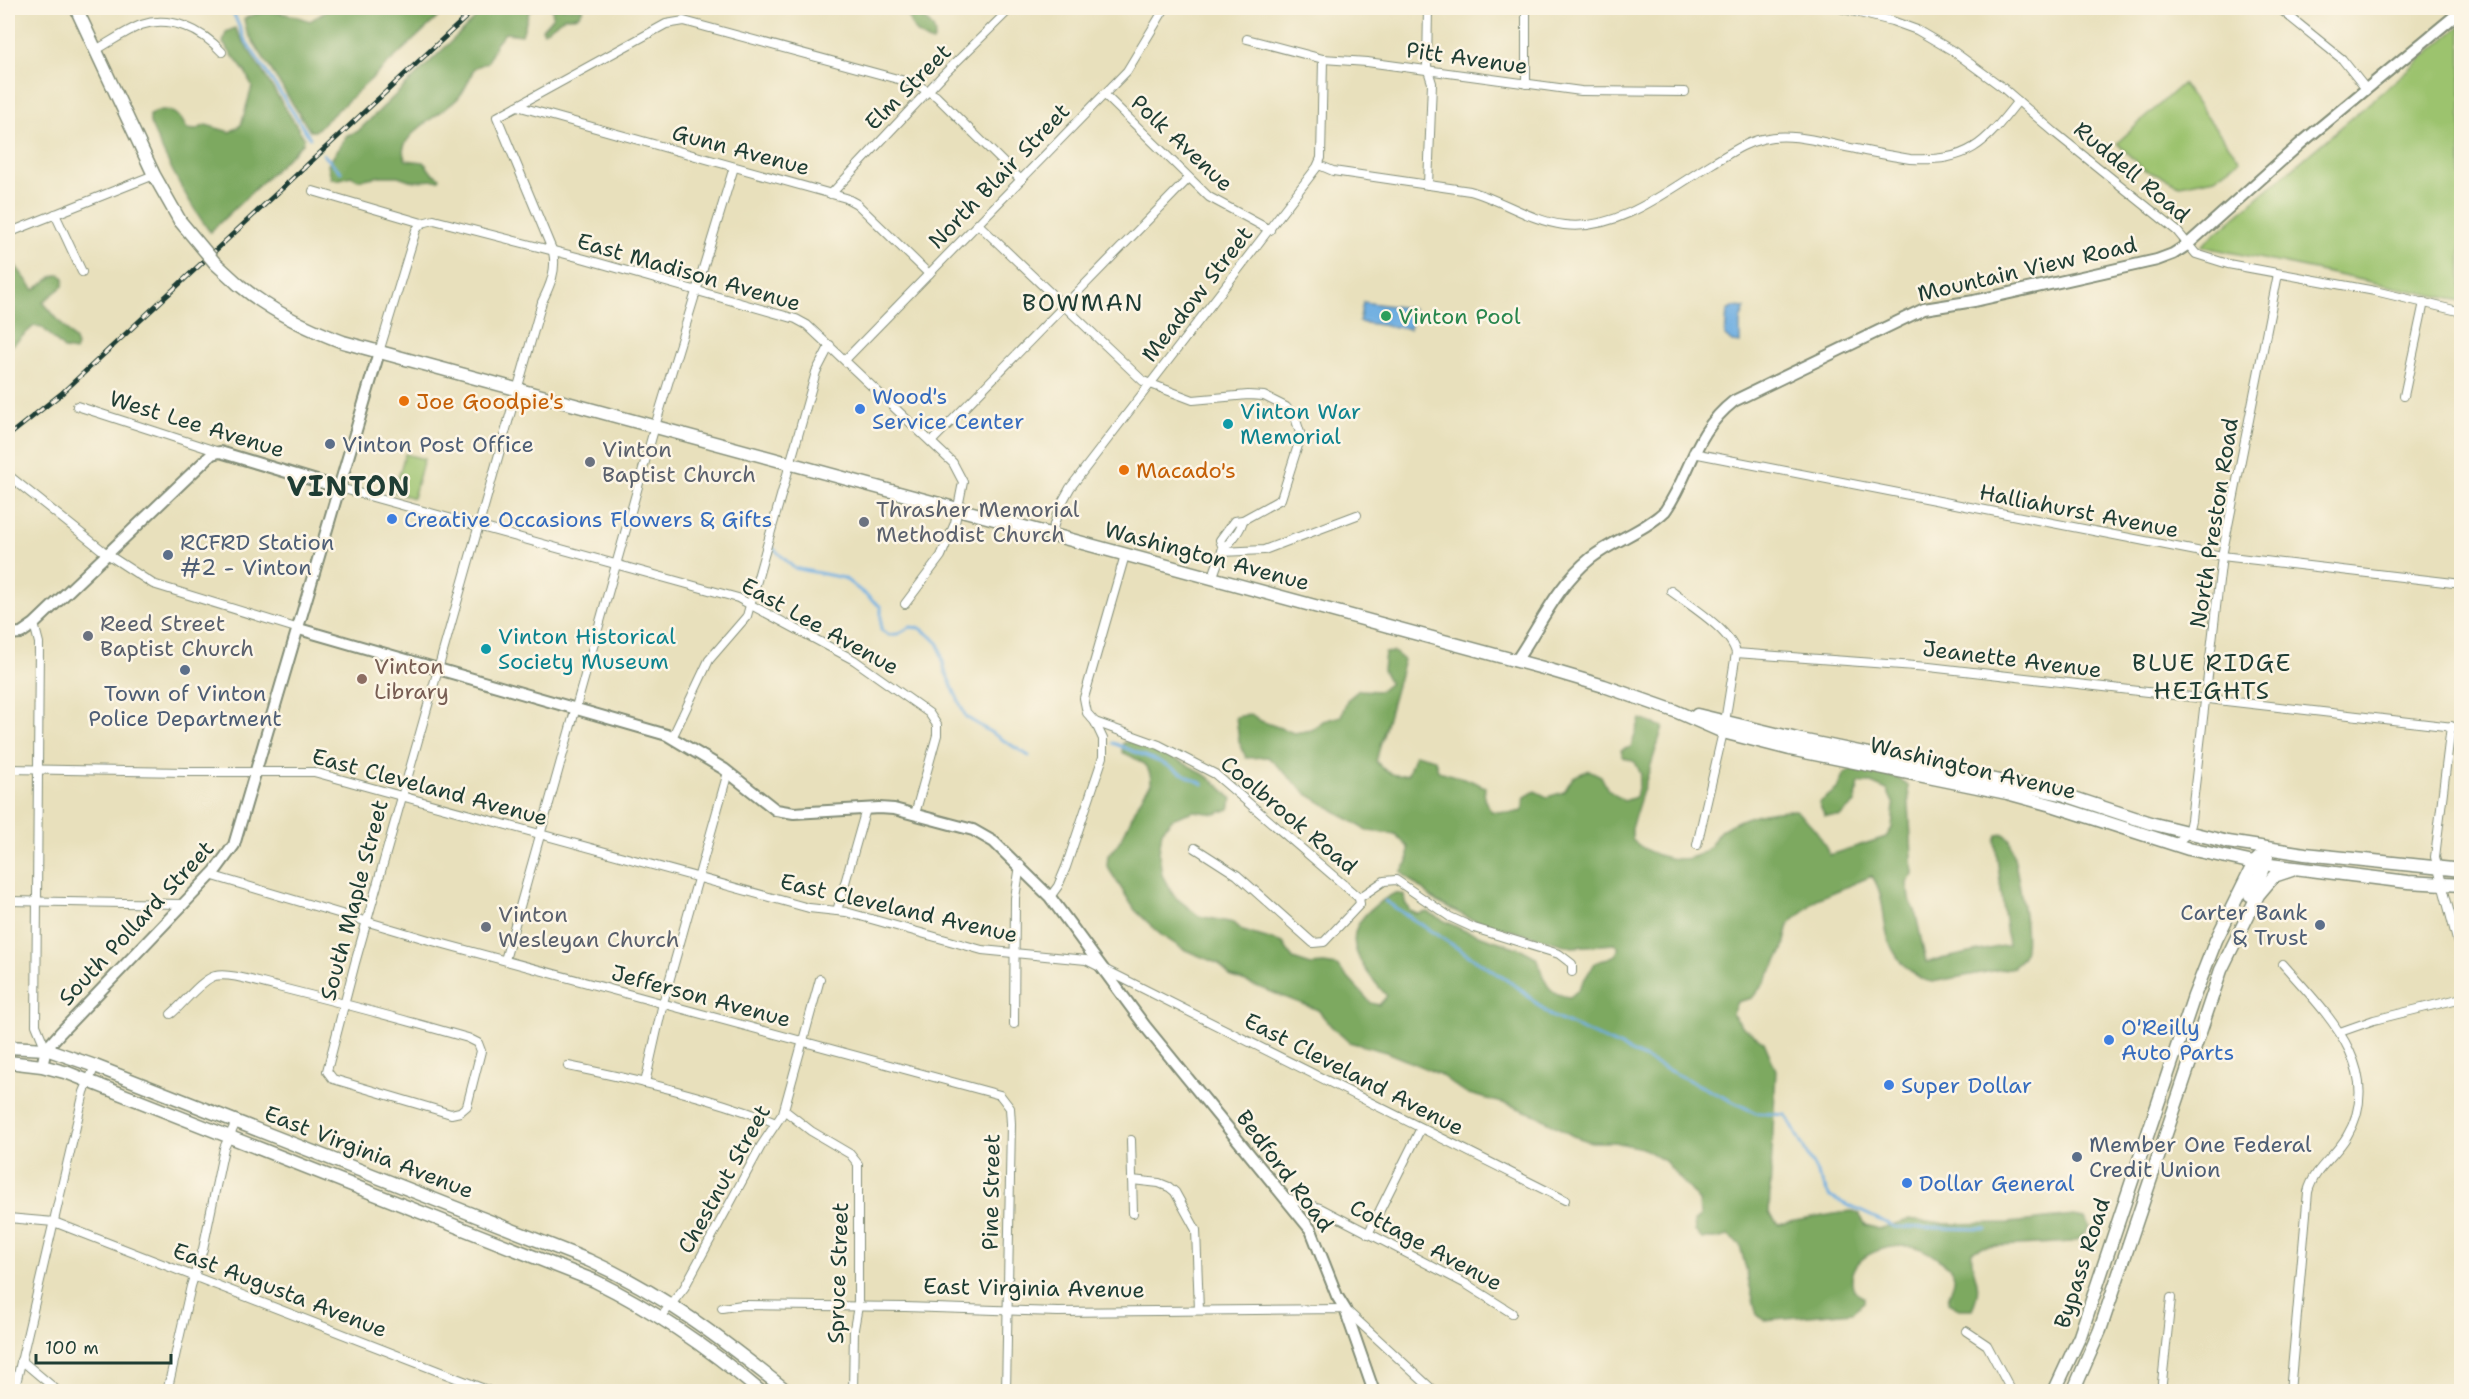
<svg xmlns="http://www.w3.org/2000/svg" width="2469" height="1399" viewBox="0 0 2469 1399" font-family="'Shantell Sans',sans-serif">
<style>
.green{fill:#9cc36e;stroke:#5e8051;stroke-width:1.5}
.forest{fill:#7da961;stroke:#4e734a;stroke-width:1.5}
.water{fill:#6eaee1;stroke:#46768a;stroke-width:1.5}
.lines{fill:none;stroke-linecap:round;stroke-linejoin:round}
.stream{stroke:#6eaee1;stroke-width:3}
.street-casing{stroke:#848e78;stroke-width:10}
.secondary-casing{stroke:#848e78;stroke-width:14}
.primary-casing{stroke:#848e78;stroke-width:15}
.street{stroke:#fff;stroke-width:8}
.secondary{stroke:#fff;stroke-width:10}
.primary{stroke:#fff;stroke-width:12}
.rail-casing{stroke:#1f3d34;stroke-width:5}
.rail{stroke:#fcf5e5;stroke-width:3;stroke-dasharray:9;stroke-linecap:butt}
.primary-bridge-casing{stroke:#848e78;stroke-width:15;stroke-linecap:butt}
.primary-bridge{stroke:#fff;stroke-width:12}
.leisure-dot{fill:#2e9e5b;stroke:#fcf5e5;stroke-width:2}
.food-dot{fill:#e8710a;stroke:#fcf5e5;stroke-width:2}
.shop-dot{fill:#3f7fe0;stroke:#fcf5e5;stroke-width:2}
.culture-dot{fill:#0f9aa8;stroke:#fcf5e5;stroke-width:2}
.service-dot{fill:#5c6f8a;stroke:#fcf5e5;stroke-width:2}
.worship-dot{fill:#6b7280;stroke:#fcf5e5;stroke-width:2}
.education-dot{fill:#8d6e63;stroke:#fcf5e5;stroke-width:2}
.labels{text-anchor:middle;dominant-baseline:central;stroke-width:5;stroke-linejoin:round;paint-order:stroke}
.street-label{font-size:22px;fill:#1f3d34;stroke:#fcf5e5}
.leisure-label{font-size:22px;fill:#27864d;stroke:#fcf5e5;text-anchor:start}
.shop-label{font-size:22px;fill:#366cbe;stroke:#fcf5e5;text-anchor:start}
.food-label{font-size:22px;fill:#c56008;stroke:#fcf5e5;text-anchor:start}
.culture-label{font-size:22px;fill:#0d838f;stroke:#fcf5e5;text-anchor:start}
.service-label{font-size:22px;fill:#4e5e75;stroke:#fcf5e5;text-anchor:start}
.worship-label{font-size:22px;fill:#5b616d;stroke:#fcf5e5;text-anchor:start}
.education-label{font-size:22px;fill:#785e54;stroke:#fcf5e5;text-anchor:start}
.neighbourhood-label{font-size:24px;letter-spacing:1.5px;fill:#1f3d34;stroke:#fcf5e5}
.district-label{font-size:28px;font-weight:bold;letter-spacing:1.5px;fill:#1f3d34;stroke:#fcf5e5}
</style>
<rect width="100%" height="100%" fill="#fcf5e5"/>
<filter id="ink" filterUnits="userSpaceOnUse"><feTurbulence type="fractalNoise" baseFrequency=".0167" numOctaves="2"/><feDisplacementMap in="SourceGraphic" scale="12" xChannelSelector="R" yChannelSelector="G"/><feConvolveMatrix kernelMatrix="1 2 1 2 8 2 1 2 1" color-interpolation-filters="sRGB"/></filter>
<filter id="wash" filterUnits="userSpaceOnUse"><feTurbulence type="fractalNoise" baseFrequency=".008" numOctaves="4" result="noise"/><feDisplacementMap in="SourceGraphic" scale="24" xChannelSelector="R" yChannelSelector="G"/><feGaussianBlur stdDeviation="1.35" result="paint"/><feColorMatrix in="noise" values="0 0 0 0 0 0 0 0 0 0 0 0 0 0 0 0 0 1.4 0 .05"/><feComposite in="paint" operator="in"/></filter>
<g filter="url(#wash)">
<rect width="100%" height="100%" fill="#e8e0bc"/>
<g class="green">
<polygon points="2461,25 2461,301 2201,246"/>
<polygon points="2182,84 2240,160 2215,178 2180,185 2143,169 2117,143"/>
<polygon points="405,454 424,459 413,498 394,492"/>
</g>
<g class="forest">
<path d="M 332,8 L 448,8 L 315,131 L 310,131 L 247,32 L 244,19 C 264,7 290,13 310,21 Z"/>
<path d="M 486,8 L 534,8 L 529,12 L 522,35 L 505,33 L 496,44 L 488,62 L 474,68 C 470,78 466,89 459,97 C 446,113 390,137 406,160 L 424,162 L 431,172 L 440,178 L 439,180 L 412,181 L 398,176 L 381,176 L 358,180 L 351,176 L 337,180 L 331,178 L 328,165 L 347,135 L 357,132 Z"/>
<path d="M 552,8 L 583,8 C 580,18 575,17 565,17 L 544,32 L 542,29 L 553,17 Z"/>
<path d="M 910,8 L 929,8 L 923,14 L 923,19 C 932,24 938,32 933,42 C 919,39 904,22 910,8 Z"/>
<path d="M 235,28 L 304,138 L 303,143 L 210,232 C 185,198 167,162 150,123 L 150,115 C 166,104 180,113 187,129 L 195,130 L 206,125 L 230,132 L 241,125 L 252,87 L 246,73 L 223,43 L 226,32 Z"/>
<polygon points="8,256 34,290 52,277 60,274 64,278 63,286 43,302 74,339 77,346 75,351 64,349 42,327 34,326 8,349 8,328 14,309 8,296"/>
<path d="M 1394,652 L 1404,660 L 1376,761 C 1384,772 1394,778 1408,774 L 1415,754 L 1435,759 L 1438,771 L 1467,779 L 1485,787 L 1484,799 L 1491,811 L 1512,813 L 1522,811 L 1525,797 L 1535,791 L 1547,797 L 1564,792 L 1573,777 L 1589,770 L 1601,776 L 1608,790 L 1624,801 L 1636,797 L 1641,774 L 1635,762 L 1623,757 L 1621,750 L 1631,747 L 1640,719 L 1663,727 L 1632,825 L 1632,840 C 1652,857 1688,869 1709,847 C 1715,841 1716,833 1723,829 C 1745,815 1769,810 1795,810 C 1811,823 1822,835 1829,855 L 1886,837 L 1892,828 L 1894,805 L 1887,790 L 1871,783 L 1859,783 L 1855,803 L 1840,816 L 1825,816 L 1819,803 L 1837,789 L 1843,775 L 1852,769 L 1898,778 L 1908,786 L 1913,874 L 1907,883 L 1909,898 L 1915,910 L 1926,962 L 2008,945 L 1995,841 L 1997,835 L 2004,834 L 2010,839 C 2015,862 2032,935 2023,956 C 2021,959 2017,964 2014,967 L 1932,982 C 1921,980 1917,976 1908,969 C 1874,938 1892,906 1872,876 L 1817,899 L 1789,924 L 1783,951 L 1765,982 L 1752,998 L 1737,1002 L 1732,1014 L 1744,1028 L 1764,1042 L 1776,1070 L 1769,1213 L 1778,1224 L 1851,1211 L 1859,1214 L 1866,1225 L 1879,1229 L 1908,1220 L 1946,1224 L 2008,1223 L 2074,1216 L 2085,1218 L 2089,1227 L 2081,1238 L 2072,1242 L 1981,1247 L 1972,1251 C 1969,1276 1986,1280 1972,1309 L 1959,1309 L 1948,1303 C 1948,1293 1953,1288 1954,1280 C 1955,1270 1946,1264 1938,1259 C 1931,1254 1919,1246 1909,1246 C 1886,1245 1853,1254 1852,1280 C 1852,1290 1856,1293 1864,1297 L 1864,1302 L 1852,1312 L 1765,1320 L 1757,1315 L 1740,1245 L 1728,1236 L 1716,1239 L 1702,1239 L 1695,1231 L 1694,1222 L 1700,1216 L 1699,1201 L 1665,1161 L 1642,1148 L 1614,1142 L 1591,1142 L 1573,1136 L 1538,1116 L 1510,1105 L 1465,1093 L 1439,1074 L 1386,1052 L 1349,1042 L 1331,1026 L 1318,1010 L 1230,976 L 1219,964 L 1183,949 L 1161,935 L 1135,910 L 1107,866 L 1108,855 C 1129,836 1132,805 1151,784 C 1152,764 1138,760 1122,752 L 1123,743 L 1130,741 C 1165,755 1207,768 1232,799 L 1229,809 L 1216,814 L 1193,811 L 1172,819 L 1162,831 L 1159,853 L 1162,875 L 1174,896 L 1199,916 L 1234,923 L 1243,931 L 1283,943 L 1293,959 L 1311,965 L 1324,964 L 1337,966 L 1371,1003 L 1379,1005 L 1387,996 C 1348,953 1336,925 1395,893 L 1404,895 L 1405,902 L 1410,911 L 1418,914 L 1427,912 L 1463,930 L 1521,949 L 1536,957 C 1544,977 1545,995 1570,997 L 1577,991 L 1595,963 L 1616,955 L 1619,947 L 1615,944 L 1572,947 L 1473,920 L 1437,902 L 1401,872 L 1408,862 L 1408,847 L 1395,834 L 1368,831 L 1307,794 L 1268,757 L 1246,758 L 1239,741 L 1236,717 L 1251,714 L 1261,721 L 1294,733 L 1312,730 L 1323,721 L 1341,716 L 1347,700 L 1359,690 L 1380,691 L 1390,683 L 1383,670 L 1385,653 Z"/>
</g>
<g class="water">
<polygon points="1363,302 1414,309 1410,329 1359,322"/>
<polygon points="1734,307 1745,308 1740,320 1740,343 1732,342 1725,336 1727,311"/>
</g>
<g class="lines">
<g class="stream">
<polyline points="220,8 233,12 264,8"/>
<polyline points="233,12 244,38 310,138"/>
<polyline points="323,154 341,172"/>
<polyline points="772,547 794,568 844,578 881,607 881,630 889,635 898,634 910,627 920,628 932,637 939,644 945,671 966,717 1029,756"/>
<polyline points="1113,743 1160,762 1203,784"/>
<polyline points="1385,901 1519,988 1551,1016 1619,1046 1756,1113 1786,1115 1830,1197 1895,1227 1986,1229"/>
</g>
</g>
</g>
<g filter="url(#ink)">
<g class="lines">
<g class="street-casing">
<g id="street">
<polyline points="1428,8 1427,67 1432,83 1428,185"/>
<polyline points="1839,8 1892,21 1917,30 1953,51 2002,87 2054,132 2177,231 2196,254 2228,264 2375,291 2462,312"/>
<polyline points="2279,8 2342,59 2366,89"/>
<polyline points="1247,39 1323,59 1367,62 1581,91 1685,92"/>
<path d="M 96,50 C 110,42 126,31 141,25 C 171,15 202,30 222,52"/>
<polyline points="1526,84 1526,8"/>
<polyline points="1104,94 1209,197 1270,230"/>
<polyline points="517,106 846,198 857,204 929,274"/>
<path d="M 1319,165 L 1333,171 L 1470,191 C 1502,200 1531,221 1564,225 C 1618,232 1670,189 1713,163 C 1729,154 1744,143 1762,139 C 1793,131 1826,144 1856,149 C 1874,153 1892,156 1910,159 C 1970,162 1984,144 2018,101"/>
<polyline points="313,191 422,223"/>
<polyline points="831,194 943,75 1011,8"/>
<polyline points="55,214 82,272"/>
<polyline points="422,223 434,220 585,259 796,319 807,325 953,463 963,482 955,523 941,556 905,604"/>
<polyline points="978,224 1143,381 1193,400 1248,395 1264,396 1286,407 1295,417 1301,436 1281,499 1243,520 1234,521 1220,540 1223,548"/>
<polyline points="8,233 154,175"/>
<polyline points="379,352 416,230 422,223"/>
<polyline points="845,360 1127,71 1165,8"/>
<polyline points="2404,396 2424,302"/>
<polyline points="77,406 219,452"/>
<polyline points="931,442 1189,178"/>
<polyline points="1693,453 2222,556 2462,584"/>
<polyline points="8,475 107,554 153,584 299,629"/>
<polyline points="340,488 738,598 854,660 929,713 937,725 937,735 915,814"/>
<polyline points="1051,535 1059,508 1070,488 1317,167 1321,158 1323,59"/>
<polyline points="1222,552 1264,550 1357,515"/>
<polyline points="1125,555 1084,698 1087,713 1095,722 1159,745 1215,774 1359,898"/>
<path d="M 1212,579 L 1223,548 C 1231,543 1242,528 1243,520"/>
<path d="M 1671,591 C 1689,605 1731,630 1736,653 L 1725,722"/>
<polyline points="34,624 39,643 36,1025 46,1049"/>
<polyline points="1736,653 1929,667 2462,728"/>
<polyline points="2451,726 2435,857 2462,959"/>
<polyline points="672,738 709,660 747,616 816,372 830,345"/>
<polyline points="8,769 185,772 314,772 809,908 846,912 982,950 1086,960 1565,1200"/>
<polyline points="1697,845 1723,732"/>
<polyline points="2174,845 2188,833 2191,820 2222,556 2278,274"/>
<polyline points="1195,848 1237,875 1313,943 1324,942 1360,904 1359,898 1384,881 1396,880 1450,917 1474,928 1559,954 1572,964 1572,972"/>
<polyline points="210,875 429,940 1000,1095 1010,1108 1011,1124 1006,1392"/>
<polyline points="1050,897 1058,886 1066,867 1103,757 1103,739 1095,722"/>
<polyline points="8,901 182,904"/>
<polyline points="837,911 866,809"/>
<polyline points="505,960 655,426 734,167"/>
<path d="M 2283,964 C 2323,1010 2387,1069 2347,1136 C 2335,1157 2314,1168 2308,1192 L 2290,1392"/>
<path d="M 171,1014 C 182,1005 202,979 215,976 C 230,972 262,984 278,987 C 342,1003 405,1020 468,1038 L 478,1043 L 481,1051 L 467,1106 L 460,1112 L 451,1114 L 333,1079 L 327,1071 L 355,963 L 542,302 C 550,286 557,270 553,252 L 497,117 L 666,24 L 684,21 L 916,84 L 936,96 L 1021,180"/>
<polyline points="1014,1024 1015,898 1020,865"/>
<polyline points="2340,1032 2374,1020 2462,998"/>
<path d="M 568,1066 C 637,1080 711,1097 776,1123"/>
<polyline points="645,1083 663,1003 728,772"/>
<polyline points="784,1110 811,1131 850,1154 858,1164 858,1306 854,1329 853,1392"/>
<polyline points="1131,1140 1133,1213"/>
<polyline points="1132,1180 1159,1183 1169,1187 1175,1192 1196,1230 1199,1310"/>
<polyline points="1287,1198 1320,1208 1466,1284 1512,1313"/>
<polyline points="8,1218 54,1222 492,1392"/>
<polyline points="1368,1234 1421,1128"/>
<polyline points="722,1308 742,1305 905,1307 1058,1312 1345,1309 1435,1392"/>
<polyline points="661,1317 684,1288 761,1146 783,1113 820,979"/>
<polyline points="1966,1331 1987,1345 2012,1392"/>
<polyline points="21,1360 59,1392"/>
<polyline points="14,1392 84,1092 95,1066"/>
<polyline points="167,1392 191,1286 203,1249 224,1148 236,1122"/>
<polyline points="2161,1392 2171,1298"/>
</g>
</g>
<g class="secondary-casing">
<g id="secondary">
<polyline points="299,629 667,735 724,769 776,810 794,813 879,808 894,809 973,830 994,842 1050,897 1145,1026 1311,1230 1337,1296 1345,1309 1374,1392"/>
<polyline points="8,634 21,633 34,624 212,454 220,452 340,488"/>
<path d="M 1516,661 C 1540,626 1557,585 1591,558 C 1614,540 1644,531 1665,511 C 1692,472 1693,433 1734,401 L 1924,309 L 1974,301 L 2157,260 L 2173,254 L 2187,245 L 2300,144 L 2462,10"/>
<polyline points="42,1066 46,1049 60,1033 215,871 234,845 379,352"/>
</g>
</g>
<g class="primary-casing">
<g id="primary">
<polyline points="76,8 154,175 180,221"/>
<path d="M 238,284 C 269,310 305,328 343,342 L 1543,668 L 1604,686 L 1675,711 L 1723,732 L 1790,749 L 2007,793 L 2055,806 L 2189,849 L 2254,863 L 2408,882 L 2462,885"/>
<polyline points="1697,715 1801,740 2062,794 2150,823 2228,842 2305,854 2462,870"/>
<polyline points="2250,895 2260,876 2267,857"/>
<path d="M 8,1047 L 46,1049 L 95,1066 L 588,1260 C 664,1294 723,1340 788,1392"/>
<path d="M 8,1062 L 42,1066 L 68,1073 L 595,1281 C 656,1311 709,1348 761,1392"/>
<polyline points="2054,1392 2080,1336 2194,996 2216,940 2254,863 2259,858"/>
<polyline points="2073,1392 2100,1330 2221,970 2258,895 2274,876 2292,870"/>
</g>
</g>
<use href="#street" class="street"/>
<use href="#secondary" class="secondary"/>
<use href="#primary" class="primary"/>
<g class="rail-casing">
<polyline id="rail" points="8,436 61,394 476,8"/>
</g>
<use href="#rail" class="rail"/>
<g class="primary-bridge-casing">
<polyline id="primary-bridge" points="180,221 215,263 238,284"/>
</g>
<use href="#primary-bridge" class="primary-bridge"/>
</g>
</g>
<circle class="leisure-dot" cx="1386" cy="316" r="6"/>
<g class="food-dot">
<circle cx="404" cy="401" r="6"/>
<circle cx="1124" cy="470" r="6"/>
</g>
<g class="shop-dot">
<circle cx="860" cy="409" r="6"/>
<circle cx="392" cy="519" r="6"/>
<circle cx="2109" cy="1040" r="6"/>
<circle cx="1889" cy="1085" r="6"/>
<circle cx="1907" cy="1183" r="6"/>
</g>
<g class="culture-dot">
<circle cx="1228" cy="424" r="6"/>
<circle cx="486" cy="649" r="6"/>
</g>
<g class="service-dot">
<circle cx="330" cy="444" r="6"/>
<circle cx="168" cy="555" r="6"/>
<circle cx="185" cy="670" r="6"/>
<circle cx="2320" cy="925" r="6"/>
<circle cx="2077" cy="1157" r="6"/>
</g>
<g class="worship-dot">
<circle cx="590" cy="462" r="6"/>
<circle cx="864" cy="522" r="6"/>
<circle cx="88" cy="636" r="6"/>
<circle cx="486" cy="927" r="6"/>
</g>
<circle class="education-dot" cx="362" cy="679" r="6"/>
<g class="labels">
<g class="street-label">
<text transform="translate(1467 58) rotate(8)">Pitt Avenue</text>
<text transform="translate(908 87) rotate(-45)">Elm Street</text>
<text transform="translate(1182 143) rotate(43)">Polk Avenue</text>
<text transform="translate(741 150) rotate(15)">Gunn Avenue</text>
<text transform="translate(2132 172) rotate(40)">Ruddell Road</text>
<text transform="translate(999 176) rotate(-46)">North Blair Street</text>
<text transform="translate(2027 269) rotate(-13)">Mountain View Road</text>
<text transform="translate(689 272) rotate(16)">East Madison Avenue</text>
<text transform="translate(1197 294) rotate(-52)">Meadow Street</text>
<text transform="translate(197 424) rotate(17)">West Lee Avenue</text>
<text transform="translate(2079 511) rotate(11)">Halliahurst Avenue</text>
<text transform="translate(2214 523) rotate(-81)">North Preston Road</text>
<text transform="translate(1207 556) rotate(15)">Washington Avenue</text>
<text transform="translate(820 626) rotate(29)">East Lee Avenue</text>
<text transform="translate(2012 659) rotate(7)">Jeanette Avenue</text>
<text transform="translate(1973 768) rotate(13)">Washington Avenue</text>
<text transform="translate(430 787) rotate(15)">East Cleveland Avenue</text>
<text transform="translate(1289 815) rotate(40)">Coolbrook Road</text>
<text transform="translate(354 900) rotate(-75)">South Maple Street</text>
<text transform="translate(899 908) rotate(13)">East Cleveland Avenue</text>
<text transform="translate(136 923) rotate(-47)">South Pollard Street</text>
<text transform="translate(701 996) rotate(15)">Jefferson Avenue</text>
<text transform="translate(1354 1074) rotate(27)">East Cleveland Avenue</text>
<text transform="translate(369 1152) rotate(21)">East Virginia Avenue</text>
<text transform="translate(1285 1171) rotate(53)">Bedford Road</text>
<text transform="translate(724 1179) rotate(-61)">Chestnut Street</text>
<text transform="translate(991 1192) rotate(-89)">Pine Street</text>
<text transform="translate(1426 1245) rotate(28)">Cottage Avenue</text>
<text transform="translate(2082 1263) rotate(-72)">Bypass Road</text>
<text transform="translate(838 1273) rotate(-88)">Spruce Street</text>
<text transform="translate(1034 1288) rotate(1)">East Virginia Avenue</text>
<text transform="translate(280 1290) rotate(21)">East Augusta Avenue</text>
</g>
<g class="leisure-label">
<text x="1398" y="316">Vinton Pool</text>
</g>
<g class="shop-label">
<text x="872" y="396">Wood's<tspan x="872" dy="25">Service Center</tspan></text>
<text x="404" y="519">Creative Occasions Flowers &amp; Gifts</text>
<text x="2121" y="1027">O'Reilly<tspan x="2121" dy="25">Auto Parts</tspan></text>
<text x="1901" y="1085">Super Dollar</text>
<text x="1919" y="1183">Dollar General</text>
</g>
<g class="food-label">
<text x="416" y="401">Joe Goodpie's</text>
<text x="1136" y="470">Macado's</text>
</g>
<g class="culture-label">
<text x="1240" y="411">Vinton War<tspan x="1240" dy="25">Memorial</tspan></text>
<text x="498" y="636">Vinton Historical<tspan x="498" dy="25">Society Museum</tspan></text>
</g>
<g class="service-label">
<text x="342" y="444">Vinton Post Office</text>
<text x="180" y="542">RCFRD Station<tspan x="180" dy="25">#2 - Vinton</tspan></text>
<text x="185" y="693" text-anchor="middle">Town of Vinton<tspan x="185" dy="25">Police Department</tspan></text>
<text x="2308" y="912" text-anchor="end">Carter Bank<tspan x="2308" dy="25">&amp; Trust</tspan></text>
<text x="2089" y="1144">Member One Federal<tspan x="2089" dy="25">Credit Union</tspan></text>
</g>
<g class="worship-label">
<text x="602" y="449">Vinton<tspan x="602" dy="25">Baptist Church</tspan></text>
<text x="876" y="509">Thrasher Memorial<tspan x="876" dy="25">Methodist Church</tspan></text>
<text x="100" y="623">Reed Street<tspan x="100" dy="25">Baptist Church</tspan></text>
<text x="498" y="914">Vinton<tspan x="498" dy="25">Wesleyan Church</tspan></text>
</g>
<g class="education-label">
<text x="374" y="666">Vinton<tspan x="374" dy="25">Library</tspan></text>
</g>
<g class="neighbourhood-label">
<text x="1083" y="303">BOWMAN</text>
<text x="2212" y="663">BLUE RIDGE<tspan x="2212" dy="28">HEIGHTS</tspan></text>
</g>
<g class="district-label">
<text x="349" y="486">VINTON</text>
</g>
</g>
<rect width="2469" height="1399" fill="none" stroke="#fcf5e5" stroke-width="30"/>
<path d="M36 1354v9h135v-9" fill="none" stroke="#1f3d34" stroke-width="3"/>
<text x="45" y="1354" font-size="18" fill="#1f3d34" stroke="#fcf5e5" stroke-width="4.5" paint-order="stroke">100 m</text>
</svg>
